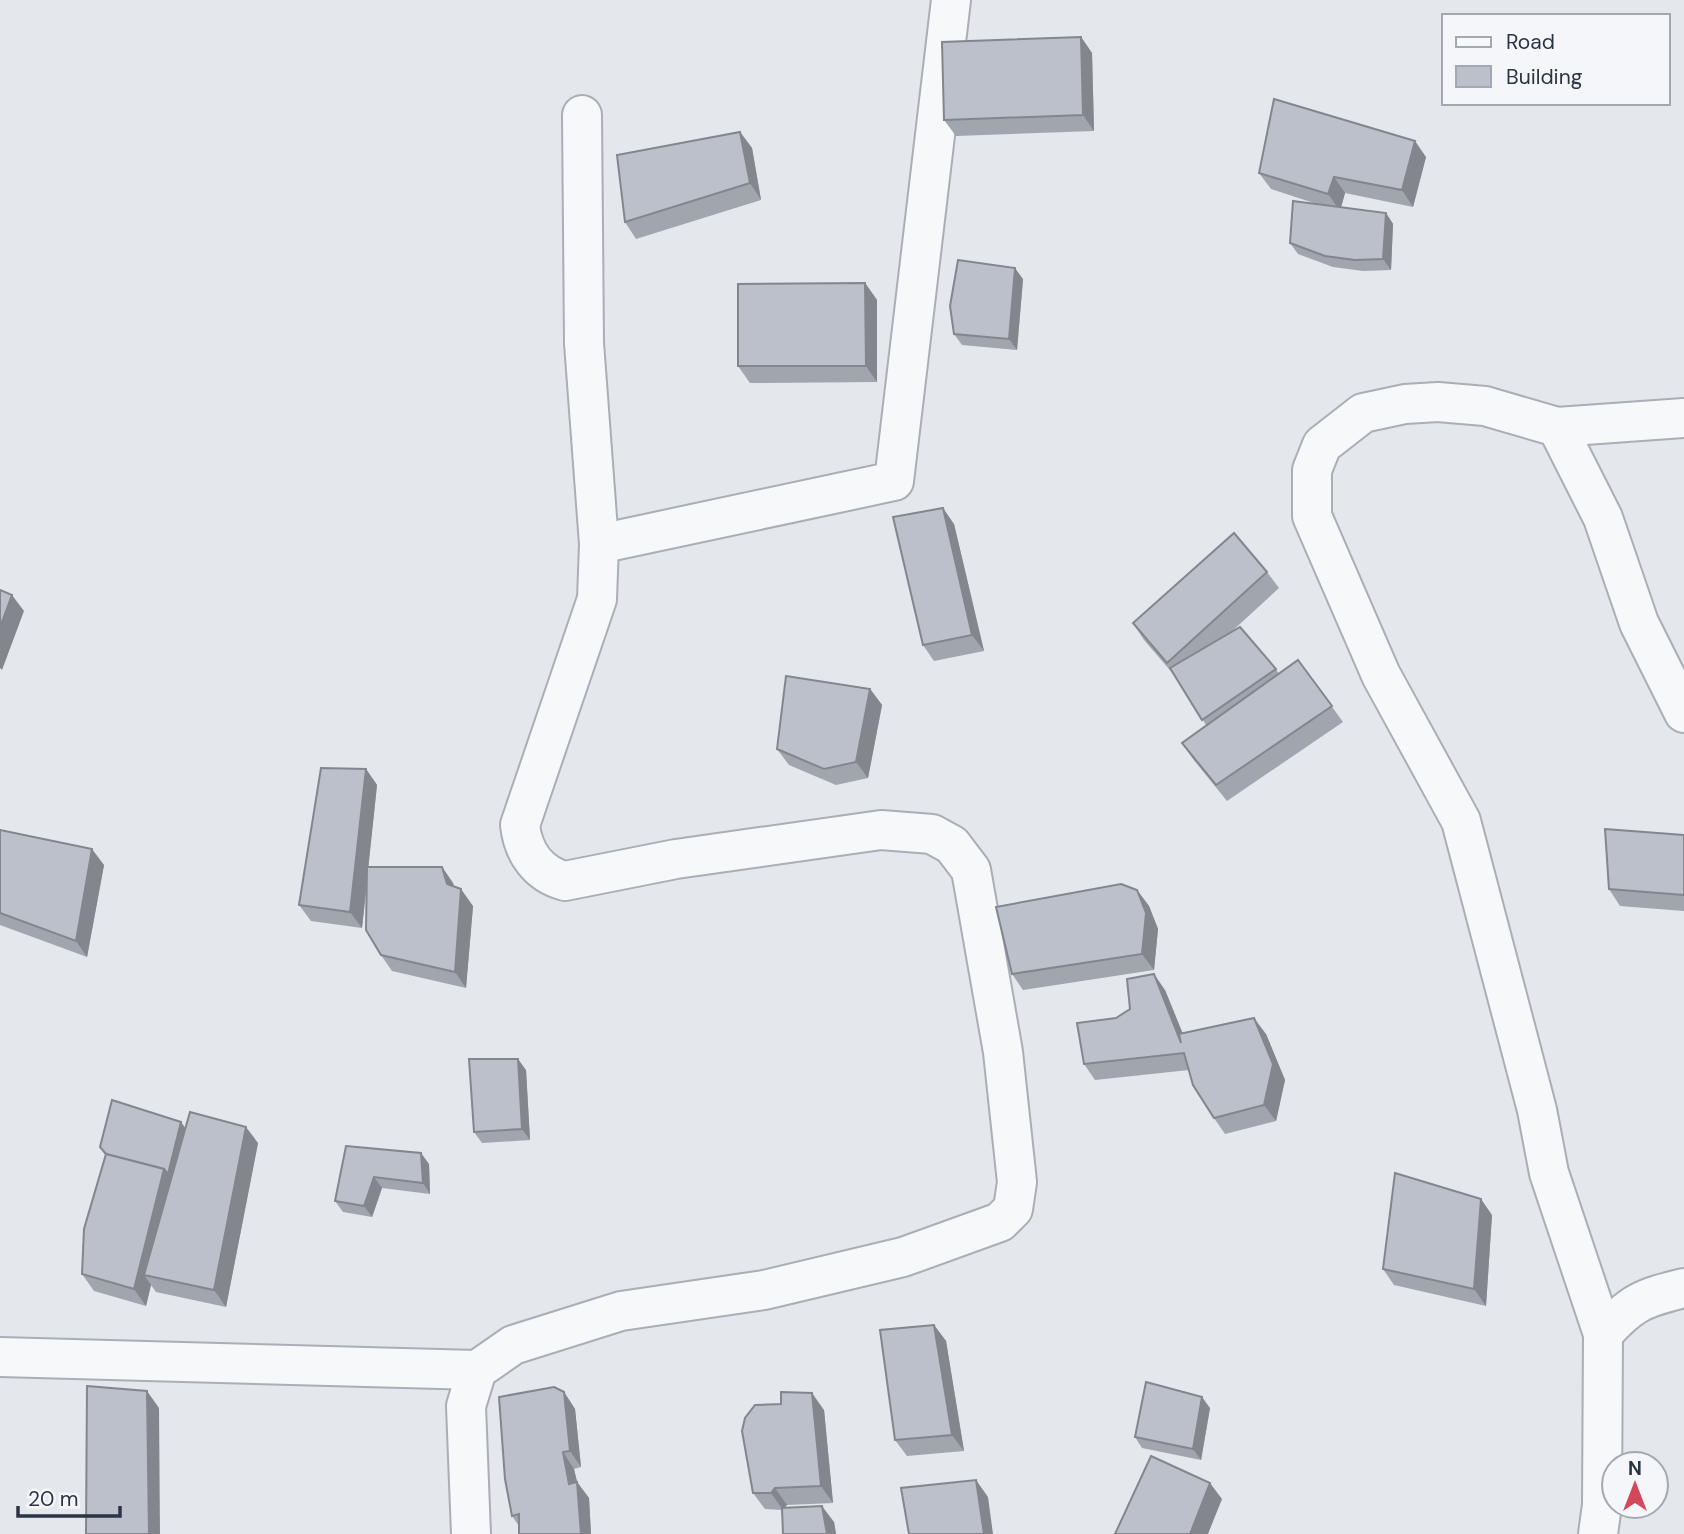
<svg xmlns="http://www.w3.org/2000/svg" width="1684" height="1534" viewBox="0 0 1684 1534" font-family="'DM Sans',sans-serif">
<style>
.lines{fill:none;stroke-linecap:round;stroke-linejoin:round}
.minor-casing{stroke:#a9aeb7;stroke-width:42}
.minor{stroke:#f7f8fa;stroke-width:38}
.wall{fill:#a1a5ae}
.shaded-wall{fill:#83868d}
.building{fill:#bbc0ca;stroke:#83868d;stroke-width:2}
</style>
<rect width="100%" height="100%" fill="#e4e7ec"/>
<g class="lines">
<g class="minor-casing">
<g id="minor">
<polyline points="1557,427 1684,418"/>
<polyline points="599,544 894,481 951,0"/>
<path d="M 1603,1334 C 1632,1302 1643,1298 1684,1288"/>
<polyline points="0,1357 477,1370"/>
<path d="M 471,1534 L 466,1406 L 477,1370 L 513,1345 L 621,1311 L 764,1290 L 903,1257 L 1000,1222 L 1013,1209 L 1017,1182 L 1003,1052 L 971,870 L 952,845 L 932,834 L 881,830 L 676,859 L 565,881 C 538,874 523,852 520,825 L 597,599 L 599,544 L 584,343 L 582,115"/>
<polyline points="1598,1534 1602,1505 1603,1334 1549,1173 1537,1110 1461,821 1381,675 1312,516 1312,470 1322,445 1363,413 1405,404 1438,402 1485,406 1557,427 1603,518 1639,623 1684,713"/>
</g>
</g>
<use href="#minor" class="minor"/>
</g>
<g class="wall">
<polygon points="1081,37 1092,53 1094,131 956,136 944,120"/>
<polygon points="740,132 752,148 761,200 636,239 625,222"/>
<polygon points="1426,157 1413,207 1345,193 1341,207 1386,213 1393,224 1391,270 1363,271 1333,267 1298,254 1290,243 1320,205 1271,189 1259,173"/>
<polygon points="1023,279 1017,350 962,345 954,334"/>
<polygon points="865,283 877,300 877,382 750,383 738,366"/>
<polygon points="954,524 984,651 934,661 923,645"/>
<polygon points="1267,572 1279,588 1229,634 1276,669 1279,674 1298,660 1343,722 1227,801 1193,759 1182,743 1206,725 1175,676 1144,640 1133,623"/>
<polygon points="870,689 882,705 868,778 836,785 789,765 777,749"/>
<polygon points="366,769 377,785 368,867 442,867 453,883 454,887 473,906 466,988 392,971 381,955 367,882 362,928 311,921 299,905"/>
<polygon points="0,830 104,865 87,957 0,925"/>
<polygon points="1684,835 1684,911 1620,906 1609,889"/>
<polygon points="1137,890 1149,906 1158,929 1154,970 1023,990 1012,974"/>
<polygon points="1165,990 1183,1034 1266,1034 1285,1080 1276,1121 1225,1134 1214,1118 1189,1070 1095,1080 1084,1064 1116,1018 1130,1009"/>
<polygon points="526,1070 530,1140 482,1143 474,1132"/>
<polygon points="186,1129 258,1143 226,1307 156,1292 151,1285 146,1306 94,1291 82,1274 106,1156 100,1147"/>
<polygon points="346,1146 429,1164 430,1194 382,1188 372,1217 343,1212 335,1201"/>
<polygon points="1492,1215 1486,1306 1394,1285 1383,1269"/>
<polygon points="934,1325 946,1341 964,1451 907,1456 895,1440"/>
<polygon points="564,1392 575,1409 581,1467 574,1469 577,1482 589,1498 591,1534 519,1534 519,1526 512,1516"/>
<polygon points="1210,1408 1201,1460 1142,1448 1135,1437"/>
<polygon points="824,1410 833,1503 787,1505 784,1508 834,1522 836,1534 783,1534 782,1510 765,1509 753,1493"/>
</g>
<g class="shaded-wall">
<polygon points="1081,37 1092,53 1094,131 1083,115"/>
<polygon points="740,132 752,148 761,200 750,183"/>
<polygon points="1415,141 1426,157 1413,207 1402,190"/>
<polygon points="1334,177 1345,193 1340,211 1328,194"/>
<polygon points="1386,213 1393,224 1391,270 1383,259"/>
<polygon points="1015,268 1023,279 1017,350 1009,339"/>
<polygon points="865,283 877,300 877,382 866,366"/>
<polygon points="943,508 954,524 984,651 972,635"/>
<polygon points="12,595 24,611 2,670 0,668 0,627"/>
<polygon points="870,689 882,705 868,778 856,762"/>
<polygon points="366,769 377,785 362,928 350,912"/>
<polygon points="92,849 104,865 87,957 76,941"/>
<polygon points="442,867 453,883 458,901 447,884"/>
<polygon points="461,889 473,906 466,988 455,972"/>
<polygon points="1137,890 1149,906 1158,929 1154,970 1142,954"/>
<polygon points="1154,974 1165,990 1193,1059 1181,1043"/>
<polygon points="1254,1018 1266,1034 1285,1080 1276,1121 1264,1105"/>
<polygon points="518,1059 526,1070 530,1140 522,1129"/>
<polygon points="181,1122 189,1133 144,1275 151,1285 146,1306 134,1289 164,1169"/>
<polygon points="246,1127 258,1143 226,1307 214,1290"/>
<polygon points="421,1153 429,1164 430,1194 423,1183"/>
<polygon points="374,1177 382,1188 372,1217 364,1206"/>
<polygon points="1481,1199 1492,1215 1486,1306 1474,1289"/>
<polygon points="934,1325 946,1341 964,1451 952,1435"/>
<polygon points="147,1391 159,1408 160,1534 149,1534"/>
<polygon points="564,1392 575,1409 581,1467 570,1451"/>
<polygon points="812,1393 824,1410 833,1503 821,1486"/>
<polygon points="1202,1397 1210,1408 1201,1460 1193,1449"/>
<polygon points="563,1452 574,1469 578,1486 577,1482 589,1498 591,1534 581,1534"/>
<polygon points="976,1480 988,1497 993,1534 984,1534"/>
<polygon points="1210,1483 1222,1499 1208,1534 1190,1534"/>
<polygon points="775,1488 787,1505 783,1510 771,1493"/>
<polygon points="822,1506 834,1522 836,1534 827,1534"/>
</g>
<g class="building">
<polygon points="1081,37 1083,115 944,120 942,42"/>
<polygon points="1274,99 1415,141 1402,190 1334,177 1328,194 1259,173"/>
<polygon points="740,132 750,183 625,222 617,155"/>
<polygon points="1293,201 1386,213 1383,259 1355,260 1325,256 1290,243"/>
<polygon points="958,260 1015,268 1009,339 954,334 950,306"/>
<polygon points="865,283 866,366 738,366 738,284"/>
<polygon points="943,508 972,635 923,645 893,517"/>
<polygon points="1234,533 1267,572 1167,663 1133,623"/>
<polygon points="0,590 12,595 0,627"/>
<polygon points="1240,627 1276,669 1202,720 1170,668"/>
<polygon points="1298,660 1332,706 1216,785 1182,743"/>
<polygon points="786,676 870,689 856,762 824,769 777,749"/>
<polygon points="321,768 366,769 350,912 299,905"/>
<polygon points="1605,829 1684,835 1684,895 1609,889"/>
<polygon points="0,830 92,849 76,941 0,913"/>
<polygon points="367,867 442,867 447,884 461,889 455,972 381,955 366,930"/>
<polygon points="1121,884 1137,890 1146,913 1142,954 1012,974 996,907"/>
<polygon points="1154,974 1181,1043 1179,1034 1254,1018 1273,1064 1264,1105 1214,1118 1193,1085 1184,1053 1084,1064 1077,1023 1116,1018 1130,1009 1127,979"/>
<polygon points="469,1059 518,1059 522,1129 474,1132"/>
<polygon points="112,1100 181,1122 168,1174 164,1169 106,1154 100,1147"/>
<polygon points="190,1112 246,1127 214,1290 144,1275"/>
<polygon points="346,1146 421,1153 423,1183 374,1177 364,1206 335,1201"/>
<polygon points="106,1154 164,1169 134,1289 82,1274 84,1229"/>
<polygon points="1395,1173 1481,1199 1474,1289 1383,1269"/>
<polygon points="934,1325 952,1435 895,1440 880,1330"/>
<polygon points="1146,1382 1202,1397 1193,1449 1135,1437"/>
<polygon points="87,1386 147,1391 149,1534 86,1534"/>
<polygon points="554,1387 564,1392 570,1451 563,1452 569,1484 577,1482 581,1534 519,1534 519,1514 512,1516 505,1479 499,1397"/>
<polygon points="781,1392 812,1393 821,1486 775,1488 771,1493 753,1493 742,1431 745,1418 755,1405 781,1404"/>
<polygon points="1151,1456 1210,1483 1190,1534 1115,1534"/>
<polygon points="976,1480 984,1534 909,1534 901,1488"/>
<polygon points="822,1506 827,1534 783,1534 782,1508"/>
</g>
<rect x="1442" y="14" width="228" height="91" fill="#f4f6f9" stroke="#a4a8b1" stroke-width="2"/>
<rect x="1456" y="37" width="35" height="10" fill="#f7f8fa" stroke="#a4a8b1" stroke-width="2"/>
<text x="1506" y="49" font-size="21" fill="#2b3445">Road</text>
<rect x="1456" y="66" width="35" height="21" fill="#bbc0ca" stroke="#a4a8b1" stroke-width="2"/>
<text x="1506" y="84" font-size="21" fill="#2b3445">Building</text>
<g transform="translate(1635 1485)"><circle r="33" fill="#f4f6f9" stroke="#a4a8b1" stroke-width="2"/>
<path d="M0-5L12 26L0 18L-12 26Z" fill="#d1495b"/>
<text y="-10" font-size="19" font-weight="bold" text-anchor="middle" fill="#2b3445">N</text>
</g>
<path d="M18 1506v10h102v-10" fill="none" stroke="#2b3445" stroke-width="3.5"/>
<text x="28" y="1506" font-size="21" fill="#2b3445" stroke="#f4f6f9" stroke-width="5" paint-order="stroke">20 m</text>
</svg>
